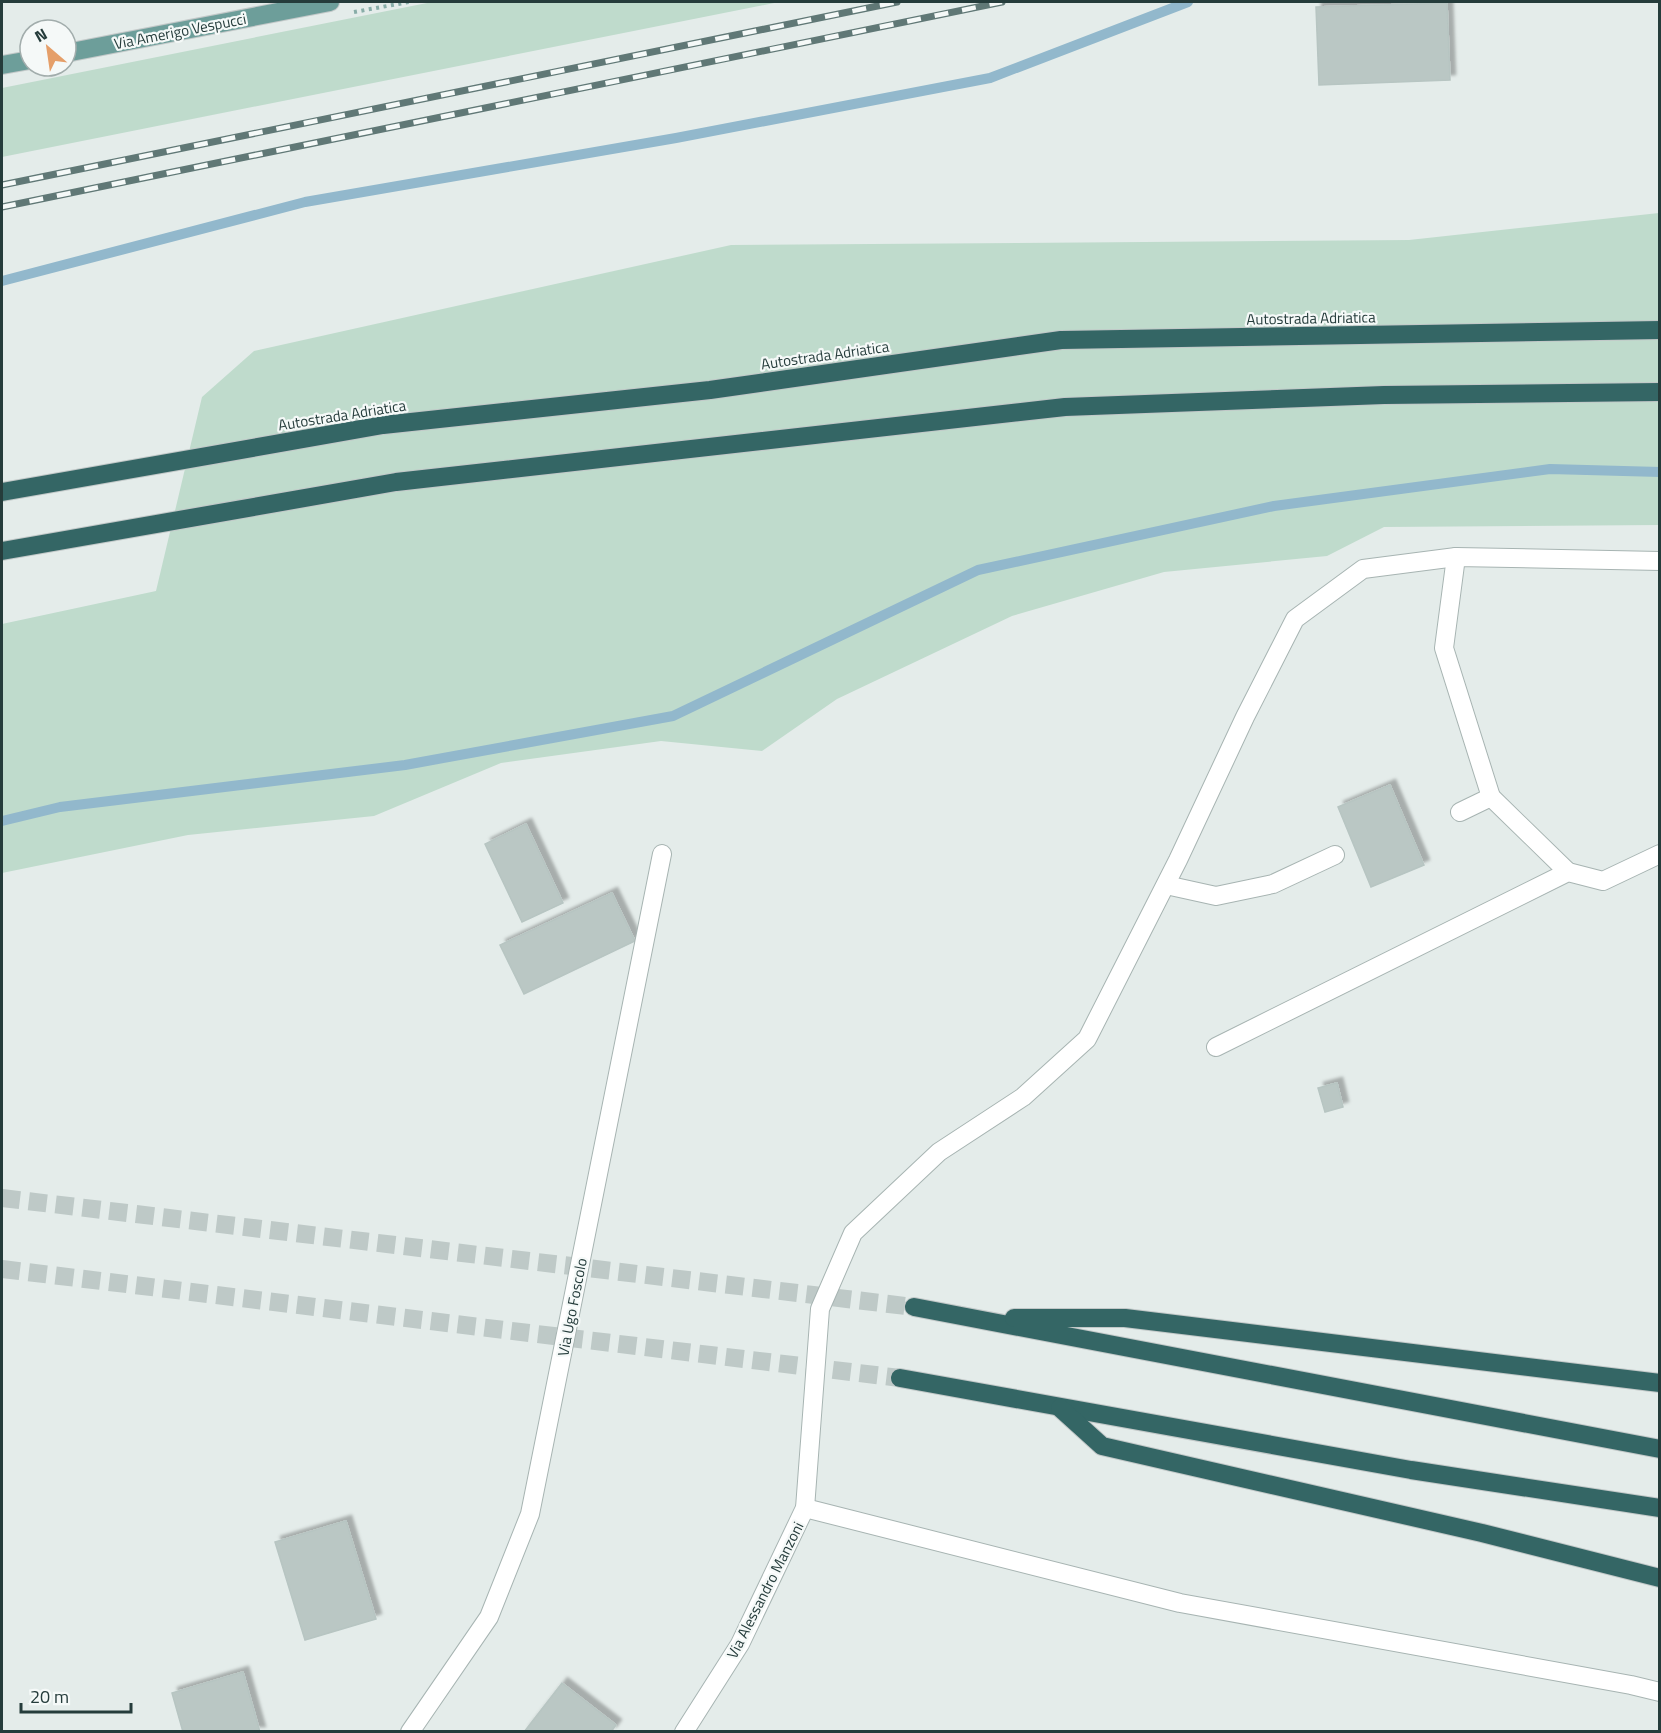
<svg xmlns="http://www.w3.org/2000/svg" width="1661" height="1733" viewBox="0 0 1661 1733" font-family="'Titillium Web',sans-serif">
<style>
.green{fill:#bfdbcc}
.lines{fill:none;stroke-linecap:round;stroke-linejoin:round}
.stream{stroke:#92b8cc;stroke-width:10}
.building{fill:#bac7c4;stroke:#b7c5c2;stroke-width:1.5;filter:url(#shadow)}
.highway-tunnel{stroke:#bec9c7;stroke-width:18;stroke-dasharray:18 9;stroke-linecap:butt}
.minor-casing{stroke:#a7b4b2;stroke-width:20}
.major-casing{stroke:#c2c8c8;stroke-width:20}
.highway-casing{stroke:#c2c8c8;stroke-width:20}
.path{stroke:#88ada8;stroke-width:4;stroke-dasharray:3 4.5;stroke-linecap:butt}
.minor{stroke:#fff;stroke-width:18}
.major{stroke:#6d9e9a;stroke-width:18}
.highway{stroke:#346665;stroke-width:18}
.rail-casing{stroke:#607876;stroke-width:7}
.rail{stroke:#f5f9f8;stroke-width:4.5;stroke-dasharray:14;stroke-linecap:butt}
.labels{text-anchor:middle;dominant-baseline:central;stroke-width:4.5;stroke-linejoin:round;paint-order:stroke}
.street-label{font-size:15px;fill:#253c3b;stroke:#f5f9f8}
</style>
<defs>
<filter id="shadow"><feDropShadow dx="5.5" dy="-5.5" stdDeviation="1.5" flood-color="#0004"/></filter>
</defs>
<rect width="100%" height="100%" fill="#e4ecea"/>
<g class="green">
<polygon points="432,2 779,2 2,157 2,88"/>
<polygon points="1659,213 1659,525 1384,527 1327,556 1164,572 1012,616 837,699 762,751 661,741 501,763 374,816 188,835 2,873 2,624 156,591 202,397 254,351 731,245 1409,240"/>
</g>
<g class="lines">
<g class="stream">
<polyline points="2,281 305,202 676,138 990,78 1188,2"/>
<polyline points="2,821 60,807 405,765 673,716 978,570 1274,506 1550,469 1660,472"/>
</g>
</g>
<g class="building">
<polygon points="1447,3 1450,80 1319,85 1316,7"/>
<polygon points="1390,785 1424,865 1371,887 1338,807"/>
<polygon points="526,824 563,903 522,922 485,844"/>
<polygon points="612,893 635,941 524,994 500,945"/>
<polygon points="1337,1083 1343,1107 1325,1112 1318,1088"/>
<polygon points="346,1521 376,1619 305,1640 275,1542"/>
<polygon points="243,1672 260,1732 183,1732 172,1693"/>
<polygon points="562,1683 616,1725 611,1732 524,1732"/>
</g>
<g class="lines">
<g class="highway-tunnel">
<polyline points="2,1198 914,1307"/>
<polyline points="2,1269 900,1378"/>
</g>
<g class="minor-casing">
<g id="minor">
<polyline points="1456,557 1444,648 1491,797 1460,812"/>
<polyline points="1491,797 1568,872"/>
<polyline points="1166,885 1216,896 1273,884 1335,855"/>
<polyline points="1216,1047 1568,872 1603,881 1660,854"/>
<polyline points="805,1508 1180,1603 1631,1685 1660,1692"/>
<polyline points="410,1732 489,1617 530,1514 662,854"/>
<polyline points="684,1732 740,1644 805,1508 820,1309 853,1233 939,1152 1023,1097 1087,1039 1178,860 1245,717 1295,619 1363,569 1456,557 1660,561"/>
</g>
</g>
<g class="major-casing">
<g id="major">
<polyline points="66,53 330,2"/>
<polyline points="2,65 30,60"/>
</g>
</g>
<g class="highway-casing">
<g id="highway">
<polyline points="2,492 383,425 710,390 1061,340 1660,330"/>
<polyline points="2,551 396,482 1065,407 1384,395 1660,392"/>
<polyline points="914,1307 1660,1449"/>
<polyline points="1014,1318 1125,1318 1660,1383"/>
<polyline points="900,1378 1411,1470 1660,1508"/>
<polyline points="1060,1408 1102,1446 1482,1533 1660,1578"/>
</g>
</g>
<polyline class="path" points="354,12 409,2"/>
<use href="#minor" class="minor"/>
<use href="#major" class="major"/>
<use href="#highway" class="highway"/>
<g class="rail-casing">
<g id="rail">
<polyline points="2,185 897,2"/>
<polyline points="2,207 1002,2"/>
</g>
</g>
<use href="#rail" class="rail"/>
</g>
<g class="labels">
<g class="street-label">
<text transform="translate(180 31) rotate(-11)">Via Amerigo Vespucci</text>
<text transform="translate(1311 318) rotate(-1)">Autostrada Adriatica</text>
<text transform="translate(825 355) rotate(-8)">Autostrada Adriatica</text>
<text transform="translate(342 415) rotate(-9)">Autostrada Adriatica</text>
<text transform="translate(572 1307) rotate(-79)">Via Ugo Foscolo</text>
<text transform="translate(765 1590) rotate(-63)">Via Alessandro Manzoni</text>
</g>
</g>
<rect width="1661" height="1733" fill="none" stroke="#253c3b" stroke-width="6"/>
<g transform="translate(48 48) rotate(331)"><circle r="28" fill="#f5f9f8" stroke="#a2adac" stroke-width="1.5"/>
<path d="M0-4.5L10 22L0 15L-10 22Z" fill="#e59f69"/>
<text y="-9" font-size="16" font-weight="bold" text-anchor="middle" fill="#253c3b">N</text>
</g>
<path d="M21 1703v9h110v-9" fill="none" stroke="#253c3b" stroke-width="3"/>
<text x="30" y="1703" font-size="18" fill="#253c3b" stroke="#f5f9f8" stroke-width="4.5" paint-order="stroke">20 m</text>
</svg>
